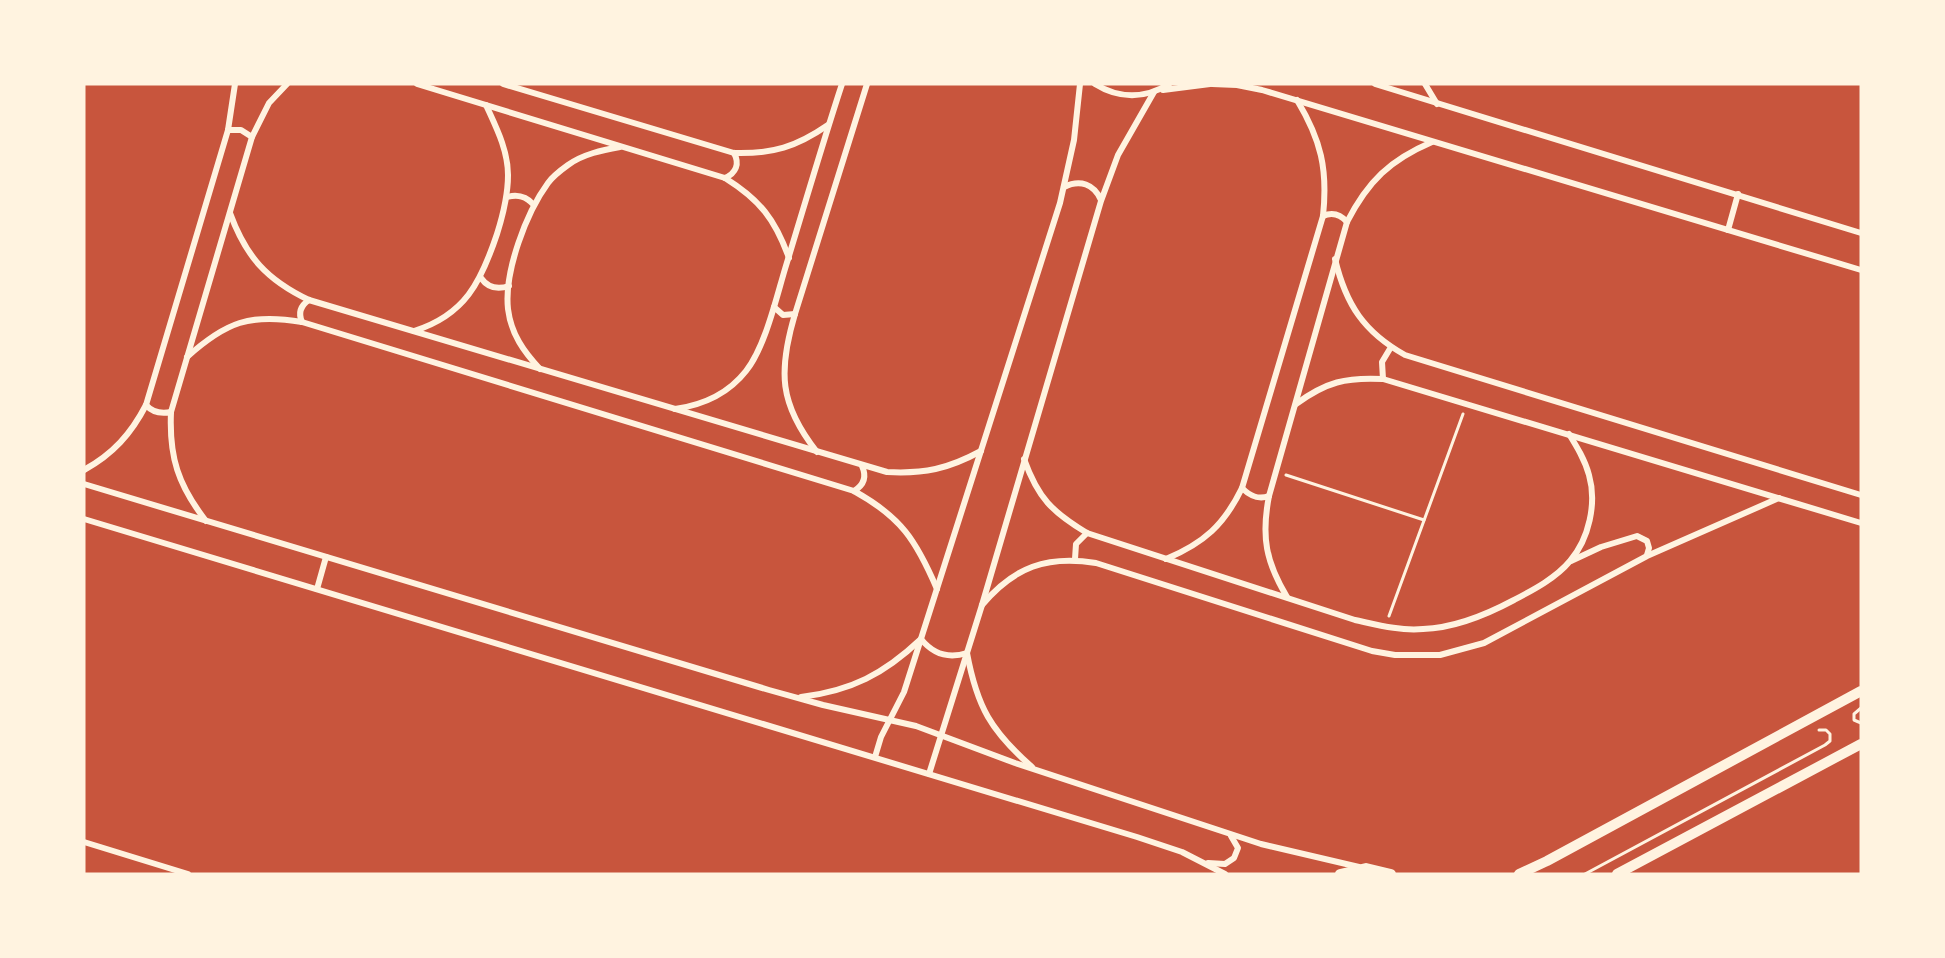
<svg xmlns="http://www.w3.org/2000/svg" width="1945" height="958" viewBox="0 0 1945 958" font-family="'Zilla Slab',serif">
<style>
.lines{fill:none;stroke-linecap:round;stroke-linejoin:round}
.path{stroke:#fff3e0;stroke-width:3}
.minor{stroke:#fff3e0;stroke-width:6}
.tertiary{stroke:#fff3e0;stroke-width:10}
</style>
<rect width="100%" height="100%" fill="#c8553d"/>
<g class="lines">
<g class="path">
<polyline points="1286,475 1424,520"/>
<polyline points="1389,616 1463,414"/>
<polyline points="1861,708 1854,714 1854,720 1861,723"/>
<polyline points="1585,874 1825,745 1830,741 1830,734 1826,730 1819,730"/>
</g>
<g class="minor">
<path d="M 417,84 L 725,178 C 760,200 775,219 789,258"/>
<path d="M 503,84 L 734,153 C 773,154 796,147 828,125"/>
<path d="M 1095,84 C 1119,99 1145,99 1169,84"/>
<polyline points="1212,84 1237,85 1262,90 1861,270"/>
<polyline points="1375,84 1861,233"/>
<polyline points="1425,84 1437,104"/>
<polyline points="1163,90 1210,84"/>
<polyline points="228,130 241,130 252,137"/>
<path d="M 725,178 C 736,173 740,164 734,153"/>
<path d="M 1064,187 C 1080,179 1094,184 1101,200"/>
<path d="M 507,197 C 518,194 526,196 534,205"/>
<path d="M 230,213 C 246,257 267,280 309,300 L 887,472 C 924,474 948,469 981,451"/>
<path d="M 1323,216 C 1332,212 1340,214 1347,222"/>
<polyline points="1728,230 1738,194"/>
<path d="M 1335,259 C 1346,305 1364,332 1405,355 L 1861,495"/>
<path d="M 481,278 C 488,288 497,290 509,286"/>
<polyline points="774,307 783,315 795,314"/>
<path d="M 302,322 C 298,313 300,306 309,300"/>
<path d="M 414,331 C 465,315 481,282 497,234 C 503,215 508,195 508,175 C 508,150 496,127 486,105"/>
<path d="M 187,357 C 226,322 250,313 302,322 L 854,491 C 901,517 916,540 937,589"/>
<path d="M 540,369 C 524,352 511,334 508,309 C 504,272 526,213 548,183 C 553,176 561,170 568,165 C 583,154 603,150 620,147"/>
<polyline points="1383,379 1382,362 1391,347"/>
<path d="M 1296,404 C 1326,382 1346,377 1383,379 L 1861,523"/>
<path d="M 146,405 C 153,413 161,414 171,412"/>
<path d="M 675,409 C 703,405 728,394 746,371 C 765,347 776,299 785,269 C 804,207 822,145 842,84"/>
<path d="M 817,452 C 779,404 778,371 795,314 L 867,84"/>
<path d="M 1024,459 C 1038,498 1052,512 1087,533 L 1355,620 C 1378,625 1400,631 1423,629 C 1455,628 1486,615 1514,600 C 1533,590 1556,578 1570,561 C 1589,539 1597,503 1589,475 C 1585,460 1577,447 1569,434"/>
<path d="M 84,470 C 113,454 131,434 146,405 L 228,130 L 235,84"/>
<polyline points="84,484 769,690 823,705 916,726 1015,763 1261,844 1359,867"/>
<path d="M 1242,488 C 1250,496 1258,500 1269,496"/>
<path d="M 854,491 C 864,485 867,477 862,466"/>
<polyline points="84,519 1137,837 1182,852 1225,874"/>
<path d="M 206,521 C 178,485 169,457 171,412 L 252,137 L 269,103 L 287,84"/>
<polyline points="1075,559 1076,544 1087,533"/>
<path d="M 1166,559 C 1204,543 1224,525 1242,488 L 1323,216 C 1328,169 1321,140 1297,100"/>
<polyline points="1571,561 1601,547 1637,536 1647,541 1649,548 1647,555"/>
<polyline points="317,589 326,557"/>
<path d="M 1287,597 C 1266,562 1261,537 1269,496 L 1347,222 C 1368,181 1390,160 1432,142"/>
<path d="M 982,605 C 1014,567 1047,555 1096,563 L 1372,651 L 1395,655 L 1440,655 L 1484,643 L 1647,556 L 1779,498"/>
<path d="M 801,697 C 851,691 884,674 921,639 C 933,654 948,659 967,653 C 977,707 991,731 1032,767"/>
<polyline points="875,757 881,737 904,692 1060,203 1074,140 1080,84"/>
<polyline points="929,774 982,605 1101,201 1118,155 1154,92"/>
<polyline points="84,842 188,874"/>
<polyline points="1208,863 1225,864 1234,858 1238,848 1231,836"/>
</g>
<g class="tertiary">
<polyline points="1340,874 1366,868 1391,874"/>
<polyline points="1519,874 1547,861 1861,691"/>
<polyline points="1617,874 1861,744"/>
</g>
</g>
<rect width="1945" height="958" fill="none" stroke="#fff3e0" stroke-width="171"/>
</svg>
